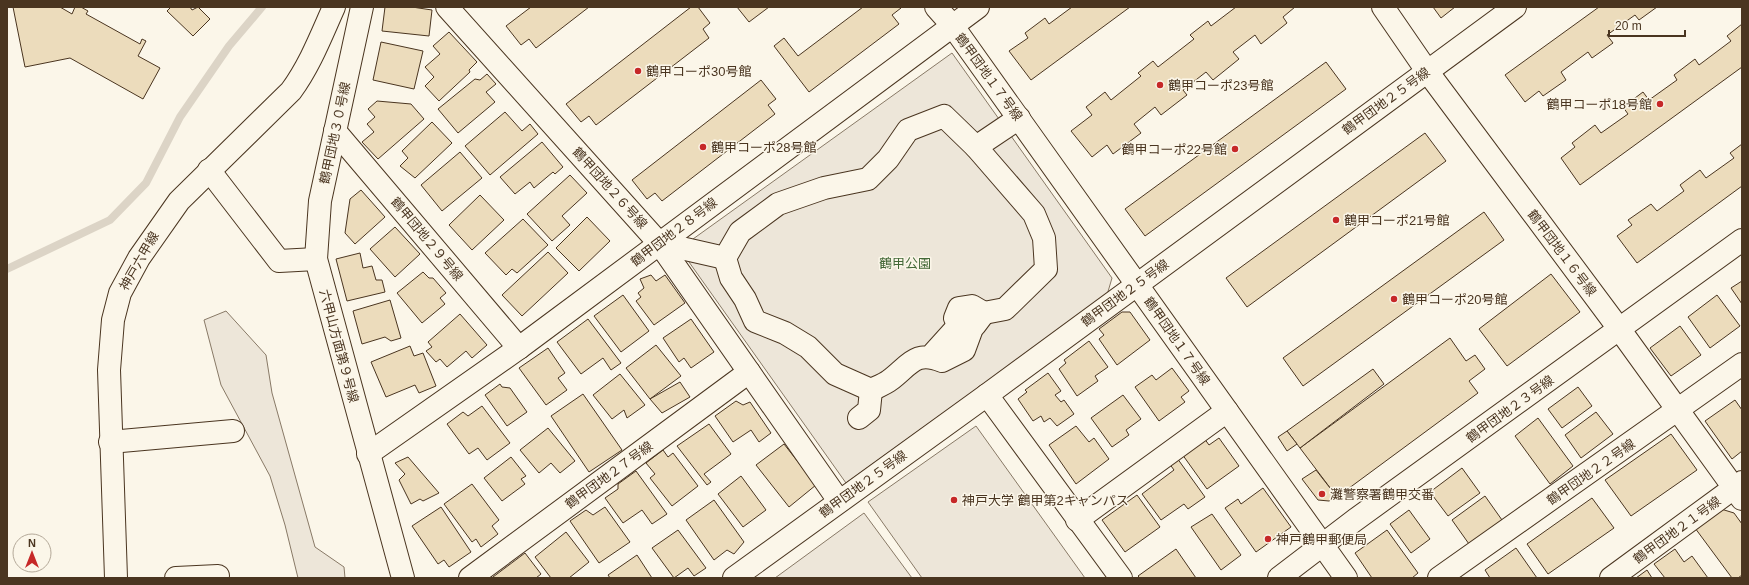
<svg xmlns="http://www.w3.org/2000/svg" width="1749" height="585" viewBox="0 0 1749 585" font-family="Helvetica,'Noto Sans JP',sans-serif">
<style>
.green{fill:#ede6d9;stroke:#887966}
.lines{fill:none;stroke-linecap:round;stroke-linejoin:round}
.stream{stroke:#dcd4c6;stroke-width:8}
.building{fill:#ecdcbc;stroke:#4a3520}
.street-casing{stroke:#4a3520;stroke-width:24}
.secondary-casing{stroke:#4a3520;stroke-width:24}
.primary-casing{stroke:#4a3520;stroke-width:24}
.street{stroke:#fbf6e9;stroke-width:22}
.secondary{stroke:#fbf6e9;stroke-width:22}
.primary{stroke:#fbf6e9;stroke-width:22}
.poi-dot{fill:#c62828;stroke:#fbf6e9;stroke-width:1.5}
.labels{text-anchor:middle;dominant-baseline:central;stroke-width:3;stroke-linejoin:round;paint-order:stroke}
.poi-label{font-size:13px;fill:#4a3520;stroke:#fbf6e9;text-anchor:start}
.street-label{font-size:13px;fill:#4a3520;stroke:#fbf6e9}
.park-label{font-size:13px;fill:#436837;stroke:#fbf6e9}
</style>
<rect width="100%" height="100%" fill="#fbf6e9"/>
<g class="green">
<polygon points="952,53 1112,278 1107,295 846,483 689,262 693,239"/>
<polygon points="226,311 266,355 272,393 315,547 344,567 345,578 298,578 285,525 270,476 221,385 204,320"/>
<polygon points="976,426 1085,578 922,578 868,502"/>
<polygon points="864,513 912,578 775,578"/>
</g>
<g class="lines">
<polyline class="stream" points="7,269 110,220 146,183 180,117 229,46 262,7"/>
</g>
<g class="building">
<polygon points="13,7 60,7 72,14 75,7 81,7 88,11 86,14 140,44 142,39 146,41 138,56 160,68 143,99 70,58 25,67"/>
<polygon points="171,7 190,7 192,10 198,7 210,19 193,36 167,11"/>
<polygon points="385,7 412,7 432,10 429,36 382,31"/>
<polygon points="531,7 589,7 536,48 529,39 521,45 506,26"/>
<polygon points="691,7 698,7 710,23 703,29 709,38 596,125 589,116 581,122 566,104"/>
<polygon points="737,7 769,7 749,22"/>
<polygon points="863,7 900,7 901,8 892,15 899,24 809,92 774,46 784,38 798,56"/>
<polygon points="1072,7 1130,7 1031,80 1009,51 1028,38 1025,33 1045,18 1049,24"/>
<polygon points="1236,7 1295,7 1283,17 1287,23 1261,44 1255,35 1233,52 1239,59 1213,80 1206,72 1183,90 1187,95 1161,115 1155,107 1134,124 1141,133 1113,154 1107,145 1092,157 1071,131 1092,115 1086,107 1105,92 1111,100 1141,76 1138,73 1153,61 1158,67 1194,39 1190,35 1208,21 1211,26"/>
<polygon points="1433,7 1455,7 1441,18"/>
<polygon points="1599,7 1657,7 1639,20 1635,15 1607,35 1613,43 1592,58 1588,52 1561,72 1566,80 1543,96 1539,91 1525,102 1505,75"/>
<polygon points="1742,24 1742,67 1580,185 1561,158 1575,147 1572,143 1595,125 1601,133 1628,114 1623,107 1643,92 1649,100 1677,80 1674,75 1695,59 1699,65 1731,41 1727,36"/>
<polygon points="449,32 477,62 469,70 470,72 439,101 425,86 434,77 425,67 440,54 433,46"/>
<polygon points="381,42 423,51 414,89 373,80"/>
<polygon points="1326,62 1346,89 1145,236 1125,209"/>
<polygon points="487,74 496,84 486,92 495,102 458,133 438,109 475,79 480,80"/>
<polygon points="761,80 776,99 768,105 775,114 662,201 655,193 647,199 632,180"/>
<polygon points="377,101 411,104 424,119 378,159 362,142 374,132 367,124 375,117 368,109"/>
<polygon points="505,112 522,131 530,124 538,134 490,175 465,146"/>
<polygon points="432,122 452,143 415,178 400,166 408,158 402,151"/>
<polygon points="1425,133 1446,161 1247,307 1226,278"/>
<polygon points="542,142 563,167 555,174 553,172 534,188 530,182 515,194 500,177"/>
<polygon points="1742,144 1742,186 1637,263 1617,236 1632,225 1628,220 1651,204 1657,211 1684,191 1680,185 1700,170 1706,178 1734,158 1730,153"/>
<polygon points="460,152 482,178 442,211 421,185"/>
<polygon points="570,175 587,193 562,216 570,225 552,241 527,214"/>
<polygon points="361,190 385,217 355,244 345,233 350,199"/>
<polygon points="480,195 504,220 472,250 449,225"/>
<polygon points="1484,212 1504,240 1303,386 1283,358"/>
<polygon points="587,217 610,241 579,271 556,248"/>
<polygon points="523,219 548,245 517,273 512,269 506,275 485,253"/>
<polygon points="395,227 420,254 395,277 370,249"/>
<polygon points="548,252 568,273 522,316 502,295"/>
<polygon points="360,253 363,268 372,266 376,280 382,280 385,292 347,301 336,259"/>
<polygon points="423,272 429,278 433,278 446,293 440,298 445,304 422,323 397,293"/>
<polygon points="1551,274 1580,312 1507,366 1479,329"/>
<polygon points="651,275 656,281 665,275 685,303 654,325 636,301 641,297 638,293 644,288 640,279"/>
<polygon points="1742,281 1742,304 1731,288"/>
<polygon points="623,295 649,331 621,352 594,316"/>
<polygon points="1717,295 1740,326 1710,348 1688,317"/>
<polygon points="390,300 401,338 391,341 385,337 362,344 353,311"/>
<polygon points="1122,312 1130,312 1150,340 1117,365 1099,339 1104,335 1099,329"/>
<polygon points="460,314 487,345 472,358 466,351 447,367 440,359 436,362 426,351 432,347 428,342"/>
<polygon points="588,319 621,363 611,370 603,358 581,374 557,342"/>
<polygon points="691,319 714,352 691,368 684,358 679,362 663,338"/>
<polygon points="1680,326 1701,355 1671,376 1650,348"/>
<polygon points="1450,338 1466,361 1475,355 1485,369 1469,381 1478,393 1337,497 1300,448"/>
<polygon points="1089,341 1108,367 1095,376 1098,381 1077,396 1059,369 1066,363 1064,360"/>
<polygon points="656,345 681,376 650,399 626,368"/>
<polygon points="410,346 414,356 423,353 436,386 419,393 415,385 386,397 371,362"/>
<polygon points="548,348 565,373 558,378 567,390 546,405 519,368"/>
<polygon points="1172,368 1189,391 1181,397 1185,402 1159,421 1135,387 1152,375 1156,380"/>
<polygon points="1373,369 1384,384 1300,448 1287,431"/>
<polygon points="1048,373 1061,391 1055,395 1061,402 1064,400 1074,414 1057,426 1050,418 1044,422 1041,416 1033,421 1018,399 1027,392 1025,390"/>
<polygon points="620,374 645,405 627,418 624,410 612,419 593,395"/>
<polygon points="680,382 690,397 662,413 650,399"/>
<polygon points="500,384 502,387 510,388 527,412 507,426 485,395"/>
<polygon points="1578,387 1592,406 1562,428 1548,409"/>
<polygon points="583,394 622,450 589,472 551,416"/>
<polygon points="1123,395 1141,419 1126,430 1129,435 1112,447 1091,418"/>
<polygon points="1735,400 1742,410 1742,451 1732,459 1705,421"/>
<polygon points="736,401 743,405 750,402 771,433 759,442 751,430 733,442 715,416"/>
<polygon points="482,406 510,443 487,460 478,448 469,454 447,424 463,412 468,416"/>
<polygon points="1596,412 1613,434 1581,458 1565,435"/>
<polygon points="1538,418 1573,466 1550,484 1515,436"/>
<polygon points="709,424 731,454 704,474 711,482 707,485 677,446"/>
<polygon points="1076,426 1089,442 1094,438 1109,459 1076,484 1049,445"/>
<polygon points="548,428 575,461 560,473 551,463 539,473 520,450"/>
<polygon points="1287,431 1297,444 1287,451 1278,437"/>
<polygon points="1671,434 1697,470 1631,516 1605,480"/>
<polygon points="1204,438 1209,445 1219,438 1239,466 1207,489 1182,454"/>
<polygon points="784,444 816,485 789,507 756,465"/>
<polygon points="663,450 668,457 673,453 698,486 672,506 650,478 655,474 646,463"/>
<polygon points="408,457 439,493 423,501 420,499 411,504 399,480 405,474 395,463"/>
<polygon points="511,457 526,476 521,479 525,484 502,501 484,478"/>
<polygon points="1177,458 1205,497 1188,509 1184,504 1161,520 1142,494 1174,470 1169,463"/>
<polygon points="1462,468 1480,493 1448,516 1430,492"/>
<polygon points="1316,470 1337,497 1329,501 1318,500 1302,479"/>
<polygon points="636,471 667,514 652,524 642,510 623,523 605,498 618,489 618,484"/>
<polygon points="741,476 766,510 743,527 718,494"/>
<polygon points="472,484 499,520 492,526 498,534 481,547 476,539 472,542 444,504"/>
<polygon points="1263,488 1291,527 1256,552 1225,508 1238,499 1241,504"/>
<polygon points="1137,495 1160,527 1125,552 1102,520"/>
<polygon points="1485,496 1502,520 1469,544 1452,520"/>
<polygon points="1592,498 1614,528 1548,574 1527,544"/>
<polygon points="714,500 744,542 734,554 727,550 714,560 686,520"/>
<polygon points="441,507 471,552 449,567 444,560 438,564 412,526"/>
<polygon points="605,507 630,542 599,563 570,521 586,510 593,515"/>
<polygon points="1721,509 1734,513 1742,524 1742,575 1738,578 1732,578 1695,528"/>
<polygon points="1409,510 1430,539 1411,553 1390,524"/>
<polygon points="1212,514 1241,555 1221,570 1191,527"/>
<polygon points="678,530 706,568 694,576 688,568 674,578 652,548"/>
<polygon points="1387,530 1418,573 1412,578 1372,578 1355,553"/>
<polygon points="566,532 589,562 569,578 551,578 535,557"/>
<polygon points="1516,548 1537,578 1490,578 1485,570"/>
<polygon points="1176,549 1196,578 1140,578 1138,576"/>
<polygon points="1675,549 1684,562 1692,556 1708,578 1665,578 1654,564"/>
<polygon points="525,553 541,574 536,578 494,578 493,577"/>
<polygon points="637,555 652,578 610,578 608,575"/>
<polygon points="1647,570 1652,578 1636,578"/>
</g>
<g class="lines">
<g class="street-casing">
<g id="street">
<polyline points="362,7 320,201 316,259 403,578"/>
<polyline points="447,7 659,243 839,501"/>
<polyline points="936,7 952,25 1346,578"/>
<polyline points="1383,7 1427,71 1620,330 1742,499"/>
<polyline points="335,131 519,348"/>
<polyline points="976,147 1019,118"/>
<polyline points="209,170 279,261 316,259"/>
<polyline points="659,243 725,258 740,232 778,204 824,188 868,179 888,159 908,130 944,116 976,147 1034,214 1044,238 1046,269 1005,309 984,313"/>
<path d="M 725,258 L 731,278 L 745,299 L 755,321 L 785,333 L 808,347 L 835,374 L 871,390 C 877,387 885,384 890,380 C 910,365 915,350 942,361 L 964,350 L 971,331 L 959,325 L 931,356"/>
<polyline points="959,325 955,318 959,308 972,306 984,313 975,325"/>
<polyline points="987,395 1121,578"/>
<polyline points="859,418 869,410 871,390"/>
<polyline points="110,442 233,431"/>
<polyline points="368,454 519,348 978,7"/>
<polyline points="1077,520 1227,411"/>
<polyline points="176,578 218,576"/>
<polyline points="470,578 749,372"/>
<polyline points="734,578 987,395 1515,7"/>
<polyline points="1439,578 1742,364"/>
<polyline points="1611,578 1742,482"/>
</g>
</g>
<g class="secondary-casing">
<polyline id="secondary" points="1279,578 1355,520 1742,240"/>
</g>
<g class="primary-casing">
<path id="primary" d="M 116,578 L 109,370 L 113,320 L 120,293 L 139,258 L 179,201 L 291,91 C 310,65 321,36 334,7"/>
</g>
<use href="#street" class="street"/>
<use href="#secondary" class="secondary"/>
<use href="#primary" class="primary"/>
</g>
<g class="poi-dot">
<circle cx="638" cy="71" r="4"/>
<circle cx="1160" cy="85" r="4"/>
<circle cx="1660" cy="104" r="4"/>
<circle cx="703" cy="147" r="4"/>
<circle cx="1235" cy="149" r="4"/>
<circle cx="1336" cy="220" r="4"/>
<circle cx="1394" cy="299" r="4"/>
<circle cx="1322" cy="494" r="4"/>
<circle cx="954" cy="500" r="4"/>
<circle cx="1268" cy="539" r="4"/>
</g>
<g class="labels">
<g class="poi-label">
<text x="646" y="71">鶴甲コーポ30号館</text>
<text x="1168" y="85">鶴甲コーポ23号館</text>
<text x="1652" y="104" text-anchor="end">鶴甲コーポ18号館</text>
<text x="711" y="147">鶴甲コーポ28号館</text>
<text x="1227" y="149" text-anchor="end">鶴甲コーポ22号館</text>
<text x="1344" y="220">鶴甲コーポ21号館</text>
<text x="1402" y="299">鶴甲コーポ20号館</text>
<text x="1330" y="494">灘警察署鶴甲交番</text>
<text x="962" y="500">神戸大学 鶴甲第2キャンパス</text>
<text x="1276" y="539">神戸鶴甲郵便局</text>
</g>
<g class="street-label">
<text transform="translate(989 77) rotate(54)">鶴甲団地１７号線</text>
<text transform="translate(1386 101) rotate(-36)">鶴甲団地２５号線</text>
<text transform="translate(335 133) rotate(-78)">鶴甲団地３０号線</text>
<text transform="translate(610 188) rotate(48)">鶴甲団地２６号線</text>
<text transform="translate(674 232) rotate(-37)">鶴甲団地２８号線</text>
<text transform="translate(427 239) rotate(50)">鶴甲団地２９号線</text>
<text transform="translate(1562 253) rotate(53)">鶴甲団地１６号線</text>
<text transform="translate(139 261) rotate(-60)">神戸六甲線</text>
<text transform="translate(1125 293) rotate(-36)">鶴甲団地２５号線</text>
<text transform="translate(1177 341) rotate(55)">鶴甲団地１７号線</text>
<text transform="translate(339 346) rotate(75)">六甲山方面第９号線</text>
<text transform="translate(1510 409) rotate(-36)">鶴甲団地２３号線</text>
<text transform="translate(1591 472) rotate(-35)">鶴甲団地２２号線</text>
<text transform="translate(609 475) rotate(-36)">鶴甲団地２７号線</text>
<text transform="translate(863 484) rotate(-36)">鶴甲団地２５号線</text>
<text transform="translate(1677 530) rotate(-36)">鶴甲団地２１号線</text>
</g>
<g class="park-label">
<text x="905" y="263">鶴甲公園</text>
</g>
</g>
<rect width="1749" height="585" fill="none" stroke="#4a3520" stroke-width="16"/>
<g transform="translate(32 553)"><circle r="19" fill="#fbf6e9" stroke="#b4a999"/>
<path d="M0-3L7 15L0 10L-7 15Z" fill="#c62828"/>
<text y="-6" font-size="11" font-weight="bold" text-anchor="middle" fill="#4a3520">N</text>
</g>
<path d="M1609 30v6h76v-6" fill="none" stroke="#4a3520" stroke-width="2"/>
<text x="1615" y="30" font-size="12" fill="#4a3520" stroke="#fbf6e9" stroke-width="3" paint-order="stroke">20 m</text>
</svg>
